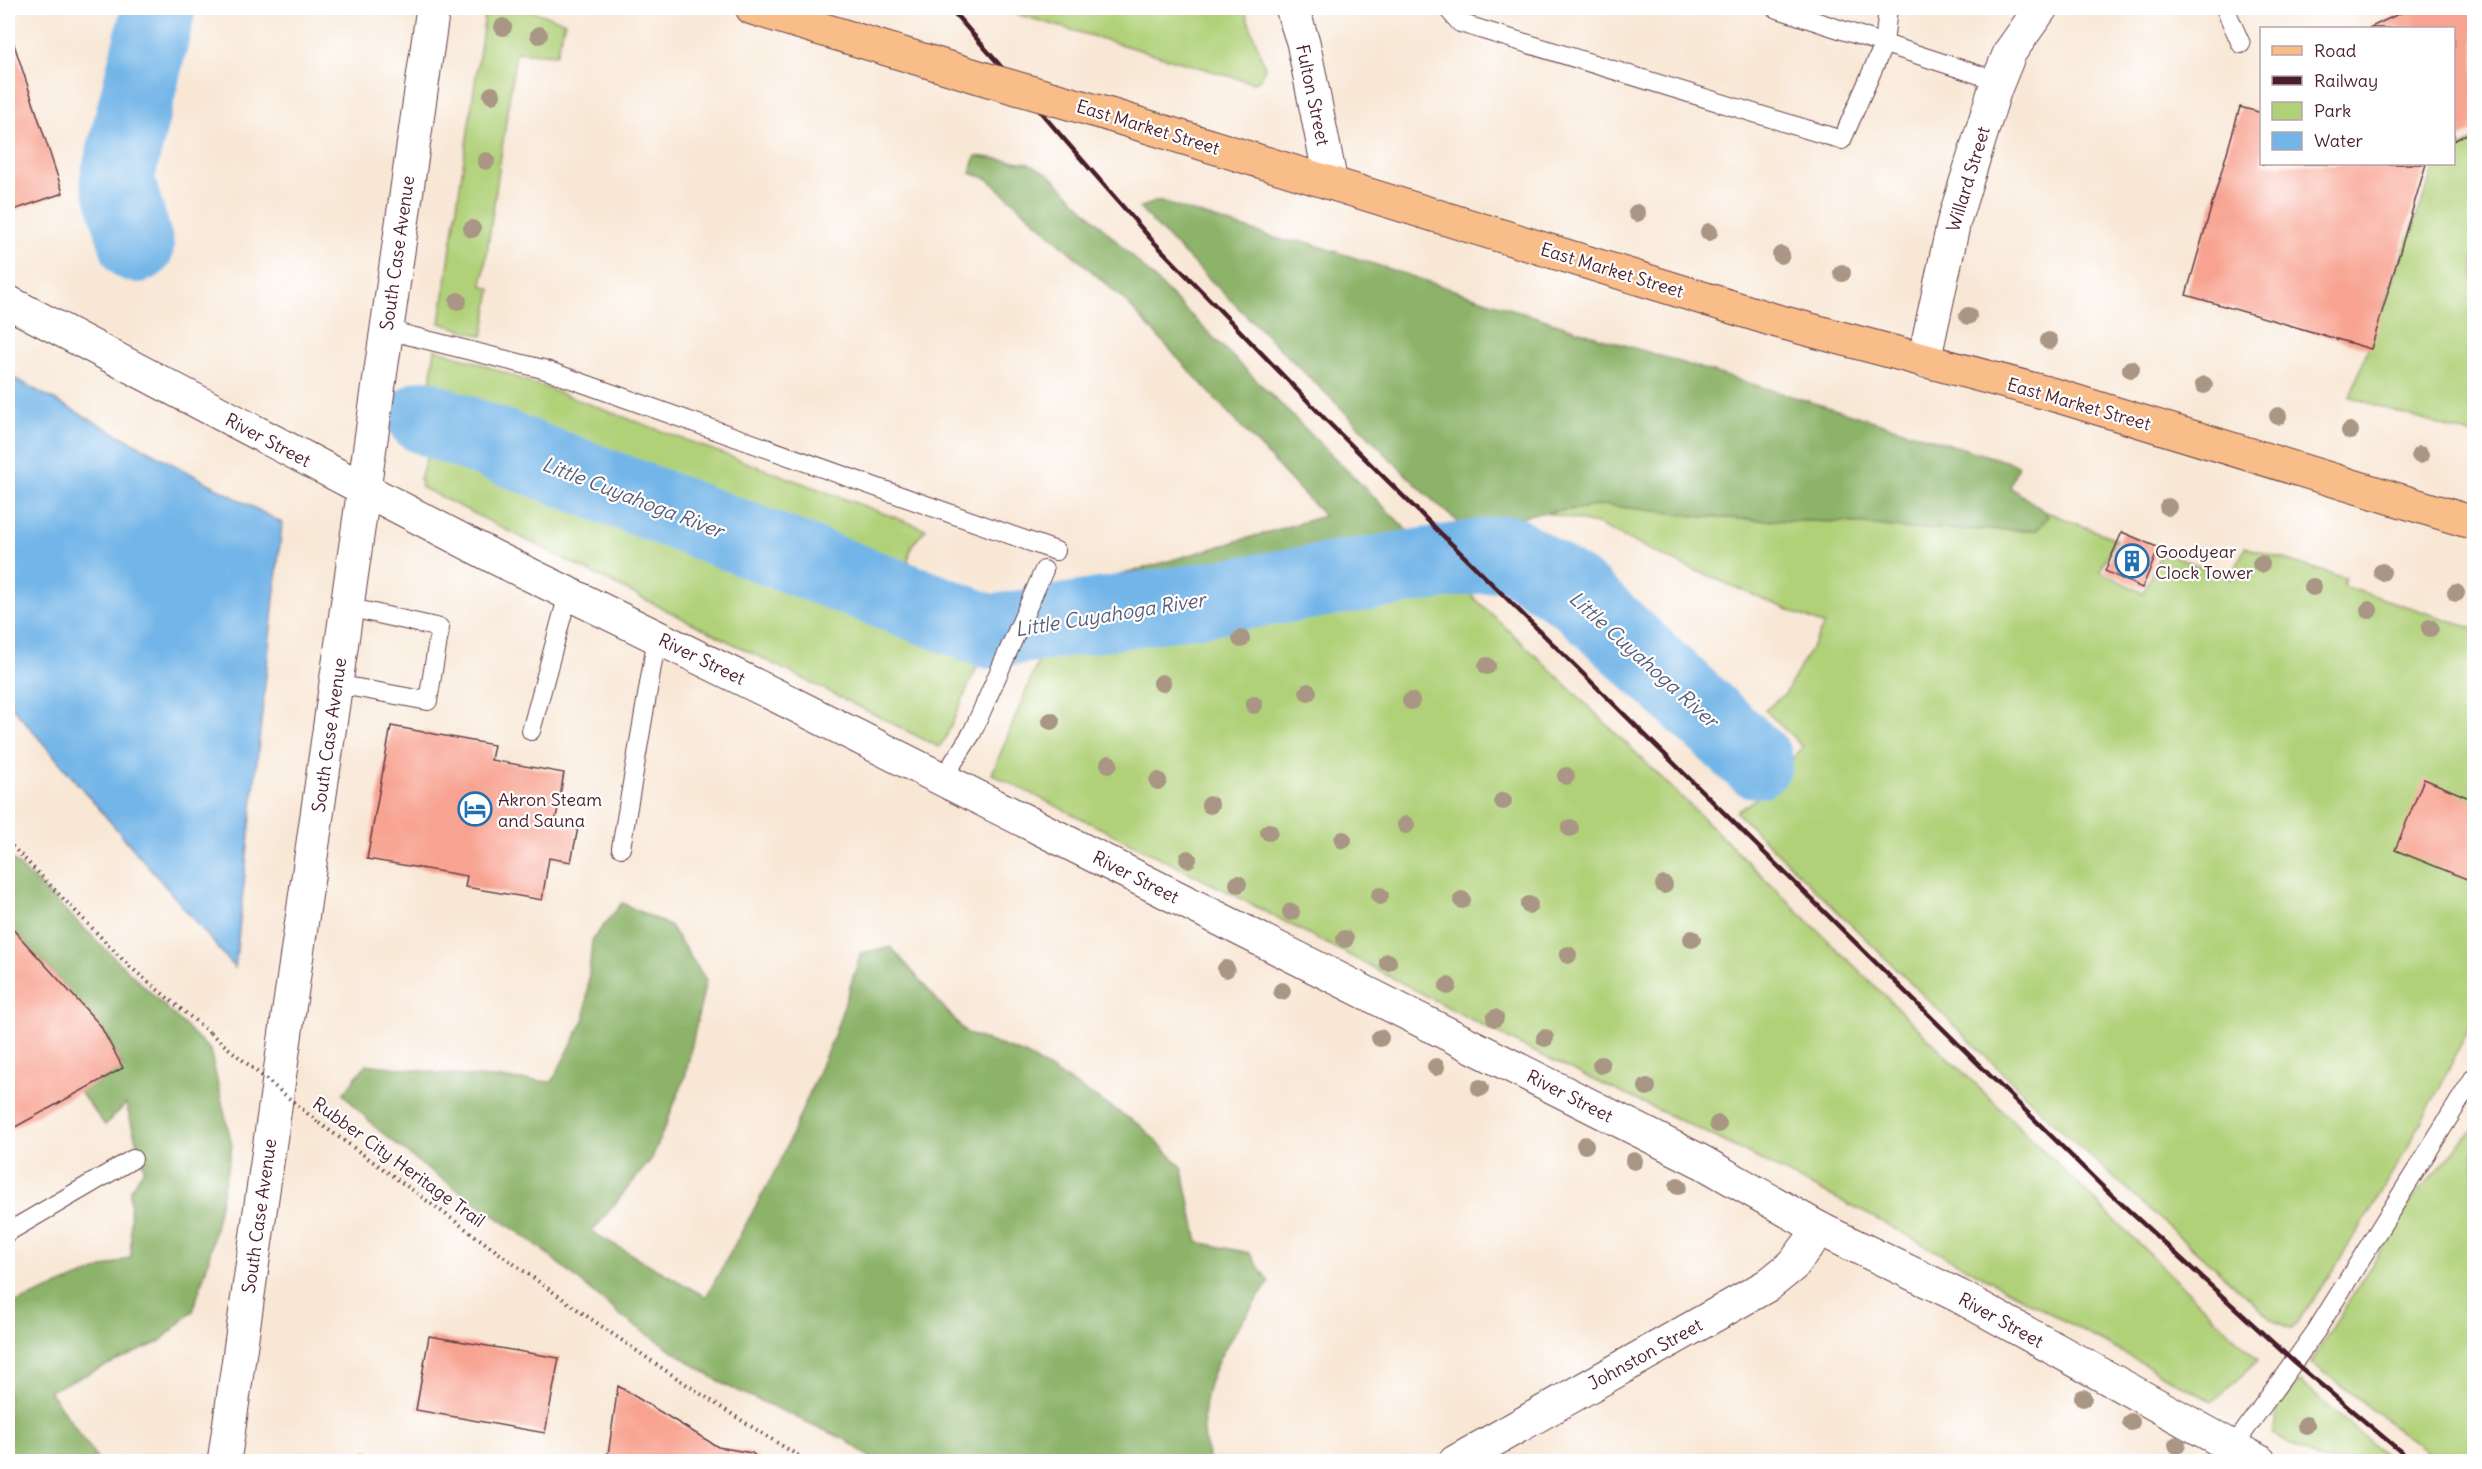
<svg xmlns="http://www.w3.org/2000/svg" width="2482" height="1469" viewBox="0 0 2482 1469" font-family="Delius,sans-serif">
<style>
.green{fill:#b1d179;stroke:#7e7852;stroke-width:1.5}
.forest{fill:#8cb369;stroke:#6b694a;stroke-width:1.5}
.water{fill:#73b5e8;stroke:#5e6a8a;stroke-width:1.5}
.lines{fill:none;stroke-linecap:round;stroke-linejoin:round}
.river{stroke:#73b5e8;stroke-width:74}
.building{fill:#f8a391}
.service-casing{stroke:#643d44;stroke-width:20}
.minor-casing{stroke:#643d44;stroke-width:35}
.tertiary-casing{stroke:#643d44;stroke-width:35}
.primary-casing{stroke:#643d44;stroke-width:35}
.path{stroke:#643d44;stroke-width:4;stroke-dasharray:1.5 4.5;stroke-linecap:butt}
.service{stroke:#fff;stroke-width:18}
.minor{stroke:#fff;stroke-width:33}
.tertiary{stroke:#fff;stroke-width:33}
.primary{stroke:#f8bd89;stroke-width:33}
.rail{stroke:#4a1f2b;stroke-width:4.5}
.primary-bridge-casing{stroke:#643d44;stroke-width:35;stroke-linecap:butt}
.path-bridge{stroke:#643d44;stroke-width:4;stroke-dasharray:1.5 4.5;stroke-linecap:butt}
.primary-bridge{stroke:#f8bd89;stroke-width:33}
.tree{fill:#a99684}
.labels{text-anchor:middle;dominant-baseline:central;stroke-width:4.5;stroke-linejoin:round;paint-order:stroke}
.street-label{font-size:18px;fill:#4a1f2b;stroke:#fff}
.poi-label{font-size:18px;fill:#4a1f2b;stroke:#fff;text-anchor:start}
.water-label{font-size:20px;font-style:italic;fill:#5a5b77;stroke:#fff}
</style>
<rect width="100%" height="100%" fill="#fff"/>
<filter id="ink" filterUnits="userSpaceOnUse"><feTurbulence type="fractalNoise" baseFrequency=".0167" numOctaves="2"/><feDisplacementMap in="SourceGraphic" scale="12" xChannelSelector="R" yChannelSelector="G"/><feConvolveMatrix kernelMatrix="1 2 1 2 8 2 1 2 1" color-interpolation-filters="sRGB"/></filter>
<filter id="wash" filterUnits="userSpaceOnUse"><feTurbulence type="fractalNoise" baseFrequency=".008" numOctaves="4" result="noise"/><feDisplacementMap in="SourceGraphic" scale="24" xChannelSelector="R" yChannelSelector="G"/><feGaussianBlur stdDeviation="1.35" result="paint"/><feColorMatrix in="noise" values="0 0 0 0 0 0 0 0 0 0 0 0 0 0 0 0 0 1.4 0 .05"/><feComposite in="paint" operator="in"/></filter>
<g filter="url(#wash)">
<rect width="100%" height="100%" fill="#f8e7d5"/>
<g class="green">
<polygon points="486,8 523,8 565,22 556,55 516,52 482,286 491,289 483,336 440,323"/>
<polygon points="996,8 1244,8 1265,68 1261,78 1253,83"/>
<polygon points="2474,140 2474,436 2350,397 2436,164 2454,164 2454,151"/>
<polygon points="435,349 481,364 926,529 912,545 908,560 922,579 906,581 751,513 611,467 448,408 428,398"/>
<polygon points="427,456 981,658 945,739 939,747 421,487 420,479"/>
<path d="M 1605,505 L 1705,517 L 1764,520 L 1845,522 L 1913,529 L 2037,530 L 2044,511 L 2116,539 L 2100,571 L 2143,593 L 2162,551 L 2231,579 L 2245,547 L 2345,578 L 2343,586 L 2474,628 L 2474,1017 C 2423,1126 2363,1231 2292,1329 L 2274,1321 L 2063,1132 L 1736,812 L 1755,799 L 1803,747 L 1765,710 L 1785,694 L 1824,625 L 1671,560 L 1597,524 L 1546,513 Z"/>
<polygon points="1455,580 1553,672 2258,1360 2213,1402 1875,1218 1709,1134 1524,1047 1232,894 992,774 1045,645"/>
<polygon points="2474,1128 2474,1461 2438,1461 2311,1362 2414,1197"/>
<polygon points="2300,1382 2392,1461 2321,1461 2272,1433 2278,1405"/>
</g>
<g class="forest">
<polygon points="976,156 1028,163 1050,175 1414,537 1199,591 1091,599 1060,610 1078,582 1086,585 1324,516 1125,301 988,179 970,173"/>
<path d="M 1158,201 L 1285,241 L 1303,241 L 1601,338 L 2018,465 L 2010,487 L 2044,511 L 2048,517 L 2037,530 L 1913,529 L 1845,522 L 1764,520 L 1705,517 L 1605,505 L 1532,514 L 1496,528 L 1468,530 C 1421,494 1382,449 1340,407 C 1272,341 1205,276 1139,208 Z"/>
<polygon points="8,855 210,1050 232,1146 208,1262 193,1311 159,1342 49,1391 99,1461 8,1461 8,1306 131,1257 130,1190 144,1169 126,1104 105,1125 79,1091 123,1067 100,1025 8,924"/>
<path d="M 622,903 L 670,926 L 706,980 L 685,1077 L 652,1158 L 592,1232 L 706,1297 L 780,1162 L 835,1033 L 861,953 L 891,947 L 966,1033 L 1025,1054 L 1140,1125 L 1182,1167 L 1198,1242 L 1249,1253 L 1269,1282 C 1229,1342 1188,1384 1209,1460 L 1300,1461 L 875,1461 L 844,1439 L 723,1384 L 625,1319 L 534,1243 L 422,1165 L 374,1126 L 343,1094 L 366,1064 L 464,1076 L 552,1082 L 585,1018 L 592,940 Z"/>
</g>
<polygon class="water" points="8,375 282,523 235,968 8,702"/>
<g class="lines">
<g class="river">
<polyline points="137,246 117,179 159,8"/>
<polyline points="424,417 990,632 1508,552 1577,595 1756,761"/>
</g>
</g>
<g id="blocks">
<g class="building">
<polygon points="2411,8 2474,8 2474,130 2454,141 2454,28 2369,28"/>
<polygon points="8,26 63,193 8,212"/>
<polygon points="2240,107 2262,113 2262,164 2426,164 2371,349 2186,295"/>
<polygon points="2122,532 2159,548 2142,588 2105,571"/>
<polygon points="391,726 494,745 491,760 564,773 555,824 578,828 571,862 549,858 542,900 465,887 467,876 367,859"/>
<polygon points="2424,779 2474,800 2474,882 2395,850"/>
<polygon points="8,924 100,1025 123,1068 8,1131"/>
<polygon points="429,1336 559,1358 545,1433 416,1410"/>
<polygon points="618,1386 718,1447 752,1453 762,1462 607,1462"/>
<polygon points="359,1455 389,1460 389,1462 358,1462"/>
</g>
</g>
</g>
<g filter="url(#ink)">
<use href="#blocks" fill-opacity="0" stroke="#643d44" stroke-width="1.5"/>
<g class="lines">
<g class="service-casing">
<g id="service">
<polyline points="1447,8 1460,23 1842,140 1884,44 1888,8"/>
<polyline points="1775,8 1998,81"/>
<polyline points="2225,8 2241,44"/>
<polyline points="387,330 543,369 1056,551"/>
<polyline points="336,684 428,701 440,628 347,607"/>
<polyline points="531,731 568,594"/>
<polyline points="942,780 972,733 1044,570"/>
<polyline points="621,848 657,637"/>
<polyline points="8,1232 133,1159"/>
<polyline points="2233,1447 2316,1331 2474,1077"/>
</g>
</g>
<g class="minor-casing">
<g id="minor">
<polyline points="1292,8 1303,42 1331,183"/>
<polyline points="8,302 364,489"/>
<polyline points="1924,361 1954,221 1995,89 2010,52 2041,8"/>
</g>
</g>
<g class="tertiary-casing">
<g id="tertiary">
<polyline points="364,489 496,558 781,698 1702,1162 1820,1229 1959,1296 2260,1462"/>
<polyline points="224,1462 433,8"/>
<polyline points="1455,1462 1768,1285 1793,1265 1820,1229"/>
</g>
</g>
<g class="primary-casing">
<g id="primary">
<polyline points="752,8 992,81"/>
<polyline points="1110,115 1777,321 2058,396 2474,523"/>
</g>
</g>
<g class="path">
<polyline points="8,842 129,966 210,1033"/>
<path d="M 319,1123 C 481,1238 638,1360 809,1462"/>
</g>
<use href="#service" class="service"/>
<use href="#minor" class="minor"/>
<use href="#tertiary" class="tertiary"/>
<use href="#primary" class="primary"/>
<polyline class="rail" points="950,8 1151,239 1328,422 2102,1186 2294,1362 2413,1462"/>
<g class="primary-bridge-casing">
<polyline id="primary-bridge" points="992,81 1110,115"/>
</g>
<polyline class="path-bridge" points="210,1033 319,1123"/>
<use href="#primary-bridge" class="primary-bridge"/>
</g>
<g class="tree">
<circle cx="503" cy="27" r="9"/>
<circle cx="539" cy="35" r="9"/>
<circle cx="492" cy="95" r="9"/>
<circle cx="486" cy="161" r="9"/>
<circle cx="1637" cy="213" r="9"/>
<circle cx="472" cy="229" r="9"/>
<circle cx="1709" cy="232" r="9"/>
<circle cx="1781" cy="255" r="9"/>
<circle cx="1842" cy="273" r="9"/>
<circle cx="458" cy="301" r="9"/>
<circle cx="1968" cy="316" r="9"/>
<circle cx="2049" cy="341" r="9"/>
<circle cx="2131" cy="369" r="9"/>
<circle cx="2204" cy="385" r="9"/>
<circle cx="2278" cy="416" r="9"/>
<circle cx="2350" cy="431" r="9"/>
<circle cx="2420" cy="455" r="9"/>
<circle cx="2168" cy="507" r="9"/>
<circle cx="2261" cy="564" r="9"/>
<circle cx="2382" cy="572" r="9"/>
<circle cx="2313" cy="587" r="9"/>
<circle cx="2456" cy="593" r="9"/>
<circle cx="2369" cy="610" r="9"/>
<circle cx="2430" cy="628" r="9"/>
<circle cx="1241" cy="639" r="9"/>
<circle cx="1487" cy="666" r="9"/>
<circle cx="1162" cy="683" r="9"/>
<circle cx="1308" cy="692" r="9"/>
<circle cx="1411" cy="701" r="9"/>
<circle cx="1254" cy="705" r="9"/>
<circle cx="1051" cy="721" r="9"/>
<circle cx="1109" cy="764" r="9"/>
<circle cx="1566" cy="776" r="9"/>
<circle cx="1158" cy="781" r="9"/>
<circle cx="1503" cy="801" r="9"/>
<circle cx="1210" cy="805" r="9"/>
<circle cx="1406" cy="825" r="9"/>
<circle cx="1570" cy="828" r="9"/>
<circle cx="1269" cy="832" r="9"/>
<circle cx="1343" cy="840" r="9"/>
<circle cx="1188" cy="859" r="9"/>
<circle cx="1238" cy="884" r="9"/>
<circle cx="1664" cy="885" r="9"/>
<circle cx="1380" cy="896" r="9"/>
<circle cx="1462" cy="900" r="9"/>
<circle cx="1529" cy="905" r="9"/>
<circle cx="1291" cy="912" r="9"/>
<circle cx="1345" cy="939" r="9"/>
<circle cx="1692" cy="939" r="9"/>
<circle cx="1568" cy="955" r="9"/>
<circle cx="1388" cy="962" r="9"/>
<circle cx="1226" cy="969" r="9"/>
<circle cx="1448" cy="986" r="9"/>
<circle cx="1282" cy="991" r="9"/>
<circle cx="1495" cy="1018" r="9"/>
<circle cx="1380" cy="1038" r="9"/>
<circle cx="1545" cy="1038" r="9"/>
<circle cx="1601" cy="1065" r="9"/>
<circle cx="1436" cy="1067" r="9"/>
<circle cx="1647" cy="1087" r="9"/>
<circle cx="1480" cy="1088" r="9"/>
<circle cx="1718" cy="1124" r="9"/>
<circle cx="1585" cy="1145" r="9"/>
<circle cx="1634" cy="1161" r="9"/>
<circle cx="1678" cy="1186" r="9"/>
<circle cx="2083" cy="1398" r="9"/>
<circle cx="2131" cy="1422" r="9"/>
<circle cx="2306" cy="1425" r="9"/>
<circle cx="2177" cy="1445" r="9"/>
</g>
</g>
<defs>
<g id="building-ring" transform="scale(1.725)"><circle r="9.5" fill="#fff" stroke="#1f6fb2" stroke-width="1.5"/><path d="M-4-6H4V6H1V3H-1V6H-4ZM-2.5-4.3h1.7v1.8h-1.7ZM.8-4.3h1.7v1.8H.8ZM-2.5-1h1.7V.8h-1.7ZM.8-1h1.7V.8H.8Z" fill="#1f6fb2"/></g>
<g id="hotel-ring" transform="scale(1.725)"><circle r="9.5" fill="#fff" stroke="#1f6fb2" stroke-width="1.5"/><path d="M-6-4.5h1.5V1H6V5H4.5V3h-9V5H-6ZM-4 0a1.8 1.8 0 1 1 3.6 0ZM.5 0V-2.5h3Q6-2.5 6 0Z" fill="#1f6fb2"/></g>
</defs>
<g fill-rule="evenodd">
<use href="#building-ring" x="2132" y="561"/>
<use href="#hotel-ring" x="475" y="809"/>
</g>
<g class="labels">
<g class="street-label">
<text transform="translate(1313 95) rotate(78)">Fulton Street</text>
<text transform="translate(1148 127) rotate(17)">East Market Street</text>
<text transform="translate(1968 179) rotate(-73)">Willard Street</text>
<text transform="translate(397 253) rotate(-82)">South Case Avenue</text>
<text transform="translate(1612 270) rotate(17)">East Market Street</text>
<text transform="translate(2079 404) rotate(16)">East Market Street</text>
<text transform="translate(268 440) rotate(28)">River Street</text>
<text transform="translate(702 659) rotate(26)">River Street</text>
<text transform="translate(329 735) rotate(-82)">South Case Avenue</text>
<text transform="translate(1136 877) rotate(27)">River Street</text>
<text transform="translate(1570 1096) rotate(27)">River Street</text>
<text transform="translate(399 1162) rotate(36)">Rubber City Heritage Trail</text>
<text transform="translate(259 1216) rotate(-82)">South Case Avenue</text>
<text transform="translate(2001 1320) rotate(29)">River Street</text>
<text transform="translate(1645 1354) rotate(-29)">Johnston Street</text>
</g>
<g class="poi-label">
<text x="2155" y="551">Goodyear<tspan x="2155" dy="21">Clock Tower</tspan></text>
<text x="498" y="799">Akron Steam<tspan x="498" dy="21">and Sauna</tspan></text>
</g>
<g class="water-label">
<text transform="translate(633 497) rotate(21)">Little Cuyahoga River</text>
<text transform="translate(1110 614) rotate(-9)">Little Cuyahoga River</text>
<text transform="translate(1644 659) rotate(42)">Little Cuyahoga River</text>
</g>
</g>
<rect width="2482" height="1469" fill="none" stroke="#fff" stroke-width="30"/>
<rect x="2260" y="27" width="195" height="138" fill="#ffffff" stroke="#b7a5aa" stroke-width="1.5"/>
<rect x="2272" y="46" width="30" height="9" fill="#f8bd89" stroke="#b7a5aa" stroke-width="1.5"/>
<text x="2314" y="57" font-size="18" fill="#4a1f2b">Road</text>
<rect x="2272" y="76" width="30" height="9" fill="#4a1f2b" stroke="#b7a5aa" stroke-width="1.5"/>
<text x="2314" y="87" font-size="18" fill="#4a1f2b">Railway</text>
<rect x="2272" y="102" width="30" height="18" fill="#b1d179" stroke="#b7a5aa" stroke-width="1.5"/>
<text x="2314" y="117" font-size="18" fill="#4a1f2b">Park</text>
<rect x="2272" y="132" width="30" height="18" fill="#73b5e8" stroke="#b7a5aa" stroke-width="1.5"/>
<text x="2314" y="147" font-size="18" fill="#4a1f2b">Water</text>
</svg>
